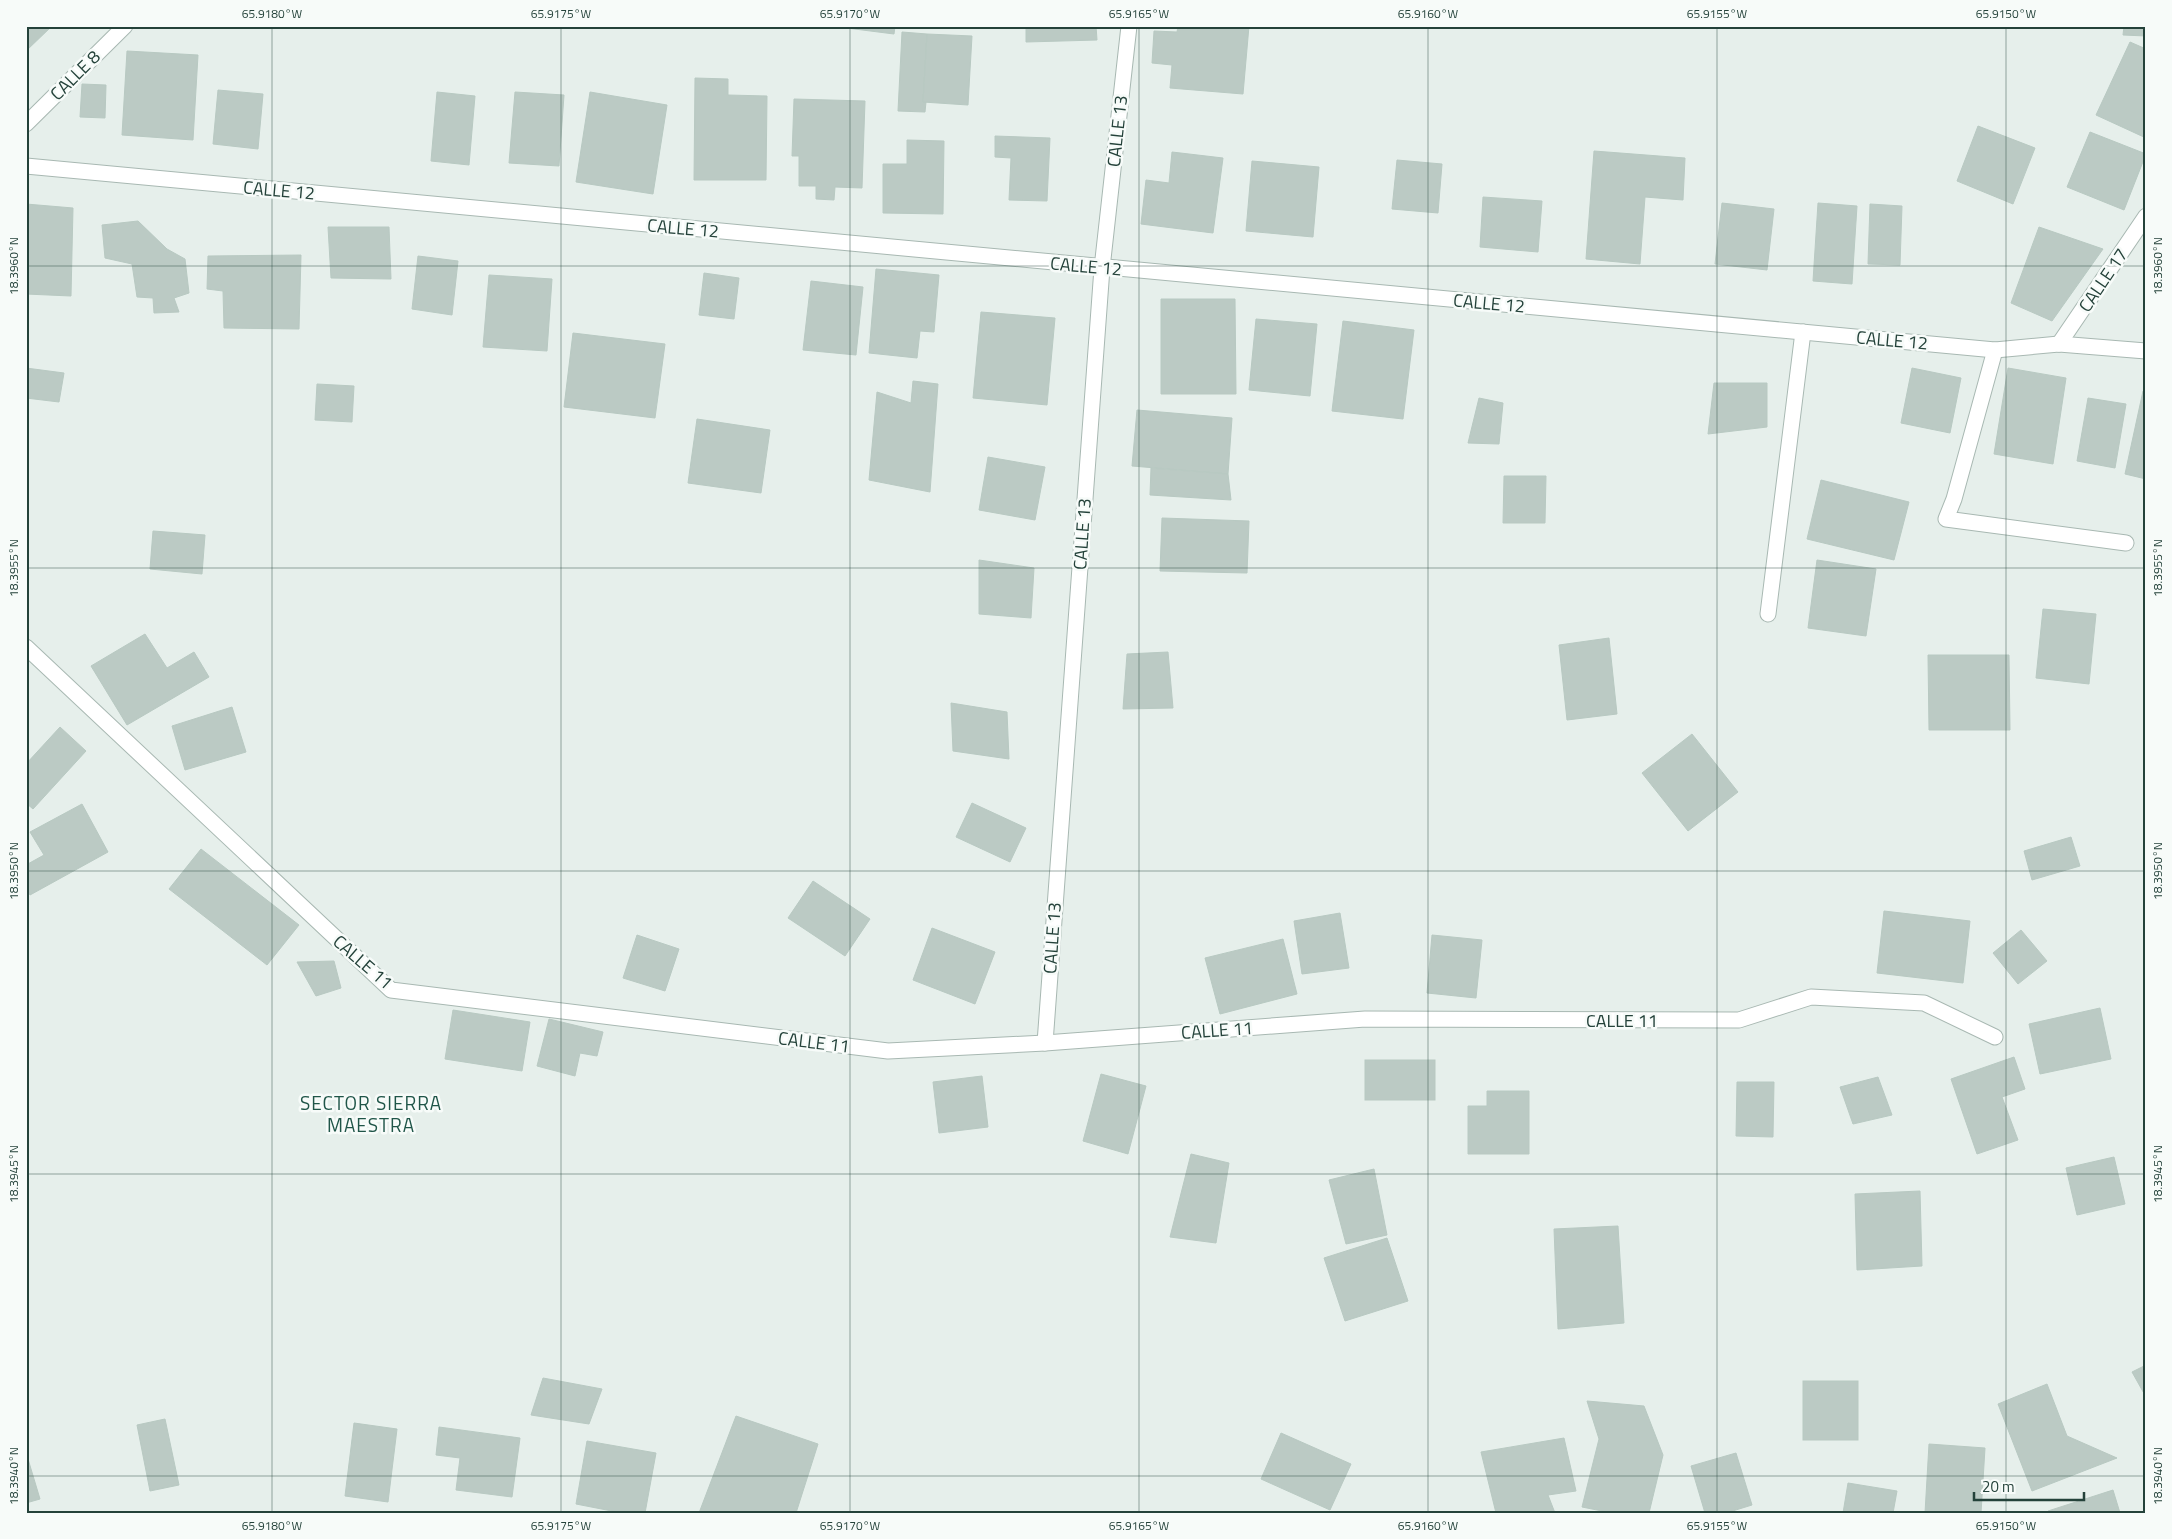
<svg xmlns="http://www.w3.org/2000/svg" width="2172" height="1539" viewBox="0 0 2172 1539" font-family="'Titillium Web',sans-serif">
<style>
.building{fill:#bbcac4;stroke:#b8c9c2}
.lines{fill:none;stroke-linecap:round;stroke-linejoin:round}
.minor-casing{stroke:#a8b8b2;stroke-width:17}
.minor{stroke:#fff;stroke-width:15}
.ticks{fill:none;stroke:#24423a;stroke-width:1;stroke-opacity:0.45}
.labels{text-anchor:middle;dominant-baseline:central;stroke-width:5;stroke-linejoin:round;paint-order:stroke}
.street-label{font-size:18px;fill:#24423a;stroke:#f7fbf9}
.neighbourhood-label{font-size:19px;letter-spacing:1px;fill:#1f5548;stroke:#f7fbf9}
.neatline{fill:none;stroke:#24423a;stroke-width:2}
.ticks-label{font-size:12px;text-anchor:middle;fill:#24423a}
</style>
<rect width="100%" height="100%" fill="#e6efeb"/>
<g class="building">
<polygon points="26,26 52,26 26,51"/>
<polygon points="831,26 895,26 894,34"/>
<polygon points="1026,26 1096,26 1097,40 1026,42"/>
<polygon points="1178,26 1249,26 1243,94 1170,88 1172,65 1152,63 1154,31 1177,32"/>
<polygon points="2124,26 2146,26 2146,36 2123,35"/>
<polygon points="902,32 927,34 923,102 926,102 925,112 898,111"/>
<polygon points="927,34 972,36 968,105 923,102"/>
<polygon points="2130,42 2146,49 2146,138 2096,115"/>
<polygon points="127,51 198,55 193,140 122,135"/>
<polygon points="695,78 728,79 728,95 767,96 766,180 694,180"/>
<polygon points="82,84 106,85 105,118 80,117"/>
<polygon points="218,90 263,94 258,149 213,144"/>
<polygon points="437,92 475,96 469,165 431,161"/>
<polygon points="515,92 564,95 559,166 509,163"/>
<polygon points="590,92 667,105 653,194 576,182"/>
<polygon points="794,99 865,101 862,188 835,187 834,200 816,199 816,186 799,186 799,156 792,156"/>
<polygon points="1978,126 2035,148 2013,204 1957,181"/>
<polygon points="2090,132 2146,154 2124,210 2067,187"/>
<polygon points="995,136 1050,138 1047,201 1009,200 1011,158 995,157"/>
<polygon points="907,140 944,141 943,214 883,213 883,164 907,164"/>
<polygon points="1594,151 1685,158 1683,200 1645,197 1640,264 1586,259"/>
<polygon points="1172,152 1223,158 1213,233 1141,224 1146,180 1169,183"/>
<polygon points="1397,160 1442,164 1438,213 1392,209"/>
<polygon points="1252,161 1319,167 1313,237 1246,231"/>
<polygon points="1483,197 1542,201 1538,252 1480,247"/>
<polygon points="1722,203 1774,209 1767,270 1715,264"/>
<polygon points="1818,203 1857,206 1852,284 1813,281"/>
<polygon points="26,204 73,208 71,296 26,294"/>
<polygon points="1870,204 1902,206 1900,265 1868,264"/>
<polygon points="138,221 167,249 185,259 189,293 174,298 179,312 154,313 153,298 137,297 132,264 105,258 102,225"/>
<polygon points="328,227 389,227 391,279 331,278"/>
<polygon points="2039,227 2103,249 2052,321 2011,303"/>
<polygon points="301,255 299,329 224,328 223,291 207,289 208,256"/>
<polygon points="418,256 458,261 452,315 412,309"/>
<polygon points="876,269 939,275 934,332 920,331 917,358 869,353"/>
<polygon points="704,273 739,278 734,319 699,315"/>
<polygon points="489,275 552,279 547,351 483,347"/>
<polygon points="811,281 863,287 856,355 803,350"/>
<polygon points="1161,299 1235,299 1236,394 1161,394"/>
<polygon points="981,312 1055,318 1047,405 973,398"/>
<polygon points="1256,319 1317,324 1310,396 1249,390"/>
<polygon points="1343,321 1414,330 1403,419 1332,411"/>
<polygon points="573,333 665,344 655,418 564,407"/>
<polygon points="26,368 64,373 59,402 26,398"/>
<polygon points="1912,368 1961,378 1950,433 1901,423"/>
<polygon points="2008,368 2066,378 2053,464 1994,454"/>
<polygon points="913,381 938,384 930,492 869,480 877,392 911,403"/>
<polygon points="1714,383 1767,383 1767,427 1708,434"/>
<polygon points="317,384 354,386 352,422 315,420"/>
<polygon points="2143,391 2146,392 2146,479 2125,474"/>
<polygon points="1479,398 1503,403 1499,444 1468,443"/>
<polygon points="2088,398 2126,404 2115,468 2077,461"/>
<polygon points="1137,410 1232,418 1228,474 1132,466"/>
<polygon points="697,419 770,430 761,493 688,483"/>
<polygon points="988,457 1045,467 1035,520 979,510"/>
<polygon points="1151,468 1228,474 1231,500 1150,495"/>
<polygon points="1504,476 1546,476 1545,523 1503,523"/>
<polygon points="1821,480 1909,502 1894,560 1807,539"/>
<polygon points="1162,518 1249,521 1247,573 1160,571"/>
<polygon points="153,531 205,535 202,574 150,569"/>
<polygon points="979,560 1034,568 1031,618 979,614"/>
<polygon points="1817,560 1876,569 1866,636 1808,628"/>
<polygon points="2043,609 2096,614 2089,684 2036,678"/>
<polygon points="145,634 167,668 194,652 209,677 127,725 91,666"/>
<polygon points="1609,638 1617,714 1567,720 1559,645"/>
<polygon points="1168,652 1173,708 1123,709 1127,654"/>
<polygon points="1928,655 2009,655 2010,730 1929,730"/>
<polygon points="951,703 1007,712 1009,759 953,751"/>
<polygon points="232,707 246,752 185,770 172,726"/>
<polygon points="60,727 86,751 33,809 26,803 26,764"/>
<polygon points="1692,734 1738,792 1688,831 1642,773"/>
<polygon points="972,803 1026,828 1010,862 956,837"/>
<polygon points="82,804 108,852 30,895 26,888 26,865 44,855 30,832"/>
<polygon points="2071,837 2080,866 2032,880 2024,851"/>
<polygon points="201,849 299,925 267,965 169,889"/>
<polygon points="813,881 870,919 845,956 788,918"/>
<polygon points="1884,911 1970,921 1963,983 1877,973"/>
<polygon points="1340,913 1349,968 1302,974 1294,921"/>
<polygon points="932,928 995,952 975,1004 913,980"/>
<polygon points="2021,930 2047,961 2018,984 1993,953"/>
<polygon points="637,935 679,949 665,991 623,978"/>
<polygon points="1432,935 1482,940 1476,998 1427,993"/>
<polygon points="1283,939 1297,994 1220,1014 1205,958"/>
<polygon points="334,961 341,988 316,996 297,962"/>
<polygon points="2100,1008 2111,1059 2040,1074 2029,1024"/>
<polygon points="453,1010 530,1022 522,1071 445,1059"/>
<polygon points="549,1019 603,1032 597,1056 580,1053 575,1076 537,1066"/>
<polygon points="2014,1057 2025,1089 2002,1097 2018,1140 1977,1154 1951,1079"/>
<rect x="1365" y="1060" width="70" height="40"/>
<polygon points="1101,1074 1146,1086 1128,1154 1083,1141"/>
<polygon points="982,1076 988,1127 939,1133 933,1082"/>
<polygon points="1878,1077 1892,1115 1853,1124 1840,1087"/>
<polygon points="1737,1082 1774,1082 1773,1137 1736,1136"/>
<polygon points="1487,1091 1529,1091 1529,1154 1468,1154 1468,1106 1487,1106"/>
<polygon points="1191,1154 1229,1163 1216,1243 1170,1237"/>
<polygon points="2114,1157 2125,1204 2077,1215 2066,1168"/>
<polygon points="1374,1169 1387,1235 1346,1244 1329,1180"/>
<polygon points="1920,1191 1922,1266 1857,1270 1855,1194"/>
<polygon points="1618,1226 1624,1323 1558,1329 1554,1229"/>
<polygon points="1387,1238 1408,1301 1345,1321 1324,1258"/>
<polygon points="2146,1365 2146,1397 2132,1372"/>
<polygon points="543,1378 602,1389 589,1424 531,1415"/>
<rect x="1803" y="1381" width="55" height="59"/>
<polygon points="2047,1384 2067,1436 2117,1458 2032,1491 1998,1404"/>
<polygon points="1587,1401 1644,1406 1663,1455 1649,1513 1612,1513 1582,1507 1599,1439"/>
<polygon points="736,1416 818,1444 796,1513 699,1513"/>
<polygon points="165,1419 179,1485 150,1491 137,1425"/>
<polygon points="354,1423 397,1429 388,1502 345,1496"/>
<polygon points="439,1427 520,1438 512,1497 456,1490 460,1458 436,1455"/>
<polygon points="1281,1433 1351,1464 1330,1510 1261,1479"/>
<polygon points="1564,1438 1576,1491 1548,1495 1555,1513 1496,1513 1481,1452"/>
<polygon points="587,1441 656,1453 645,1513 622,1513 576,1504"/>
<polygon points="1929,1444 1985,1448 1981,1513 1925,1513"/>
<polygon points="1736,1453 1752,1505 1726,1513 1705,1513 1691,1466"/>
<polygon points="26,1459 28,1459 40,1499 26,1503"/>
<polygon points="1848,1483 1897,1491 1893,1513 1843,1513"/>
<polygon points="2113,1490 2120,1513 2048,1513 2048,1511"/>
</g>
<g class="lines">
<g class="minor-casing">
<g id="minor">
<polyline points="26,124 125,26"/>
<polyline points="26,166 1995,350 2059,344 2146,351"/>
<polyline points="2059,344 2146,216"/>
<polyline points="1995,350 1954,499 1946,519 2126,543"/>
<polyline points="1768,614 1803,332"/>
<polyline points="26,647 391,990 888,1051 1045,1043 1365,1019 1739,1020 1811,997 1924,1003 1995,1037"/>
<polyline points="1045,1043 1102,268 1129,26"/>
</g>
</g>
<use href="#minor" class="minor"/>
</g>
<path class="ticks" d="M 272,26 L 272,1513M 561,26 L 561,1513M 850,26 L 850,1513M 1139,26 L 1139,1513M 1428,26 L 1428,1513M 1717,26 L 1717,1513M 2006,26 L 2006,1513M 26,266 L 2146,266M 26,568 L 2146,568M 26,871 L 2146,871M 26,1174 L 2146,1174M 26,1476 L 2146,1476"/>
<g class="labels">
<g class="street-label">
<text transform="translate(75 75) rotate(-45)">CALLE 8</text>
<text transform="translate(1117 131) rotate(-84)">CALLE 13</text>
<text transform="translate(279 190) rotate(5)">CALLE 12</text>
<text transform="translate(683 228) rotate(5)">CALLE 12</text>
<text transform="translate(1086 266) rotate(5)">CALLE 12</text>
<text transform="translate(2103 280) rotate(-56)">CALLE 17</text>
<text transform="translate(1489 303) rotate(5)">CALLE 12</text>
<text transform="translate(1892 340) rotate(5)">CALLE 12</text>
<text transform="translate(1082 534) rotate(-86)">CALLE 13</text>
<text transform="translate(1052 938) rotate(-86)">CALLE 13</text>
<text transform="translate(363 962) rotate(41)">CALLE 11</text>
<text x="1622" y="1020">CALLE 11</text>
<text transform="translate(1217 1030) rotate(-4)">CALLE 11</text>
<text transform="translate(814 1042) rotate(7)">CALLE 11</text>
</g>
<g class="neighbourhood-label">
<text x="371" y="1102">SECTOR SIERRA<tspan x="371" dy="22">MAESTRA</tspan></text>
</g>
</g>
<rect width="2172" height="1539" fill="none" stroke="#f7fbf9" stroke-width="55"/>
<path d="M1974 1492v8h110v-8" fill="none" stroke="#24423a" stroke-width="2.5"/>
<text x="1982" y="1492" font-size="15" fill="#24423a" stroke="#f7fbf9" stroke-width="4" paint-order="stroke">20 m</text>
<rect x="28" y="28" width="2116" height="1484" class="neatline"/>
<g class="ticks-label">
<text x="272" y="18">65.9180°W</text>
<text x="561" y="18">65.9175°W</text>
<text x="850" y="18">65.9170°W</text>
<text x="1139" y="18">65.9165°W</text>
<text x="1428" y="18">65.9160°W</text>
<text x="1717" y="18">65.9155°W</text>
<text x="2006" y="18">65.9150°W</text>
<text transform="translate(14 266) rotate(-90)" y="4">18.3960°N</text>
<text transform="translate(2158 266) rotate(-90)" y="4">18.3960°N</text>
<text transform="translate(14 568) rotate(-90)" y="4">18.3955°N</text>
<text transform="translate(2158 568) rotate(-90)" y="4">18.3955°N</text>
<text transform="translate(14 871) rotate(-90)" y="4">18.3950°N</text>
<text transform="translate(2158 871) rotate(-90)" y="4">18.3950°N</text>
<text transform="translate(14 1174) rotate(-90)" y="4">18.3945°N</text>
<text transform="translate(2158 1174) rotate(-90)" y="4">18.3945°N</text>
<text transform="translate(14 1476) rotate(-90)" y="4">18.3940°N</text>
<text transform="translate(2158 1476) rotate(-90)" y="4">18.3940°N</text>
<text x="272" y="1530">65.9180°W</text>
<text x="561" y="1530">65.9175°W</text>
<text x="850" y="1530">65.9170°W</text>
<text x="1139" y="1530">65.9165°W</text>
<text x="1428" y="1530">65.9160°W</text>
<text x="1717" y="1530">65.9155°W</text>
<text x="2006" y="1530">65.9150°W</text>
</g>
</svg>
